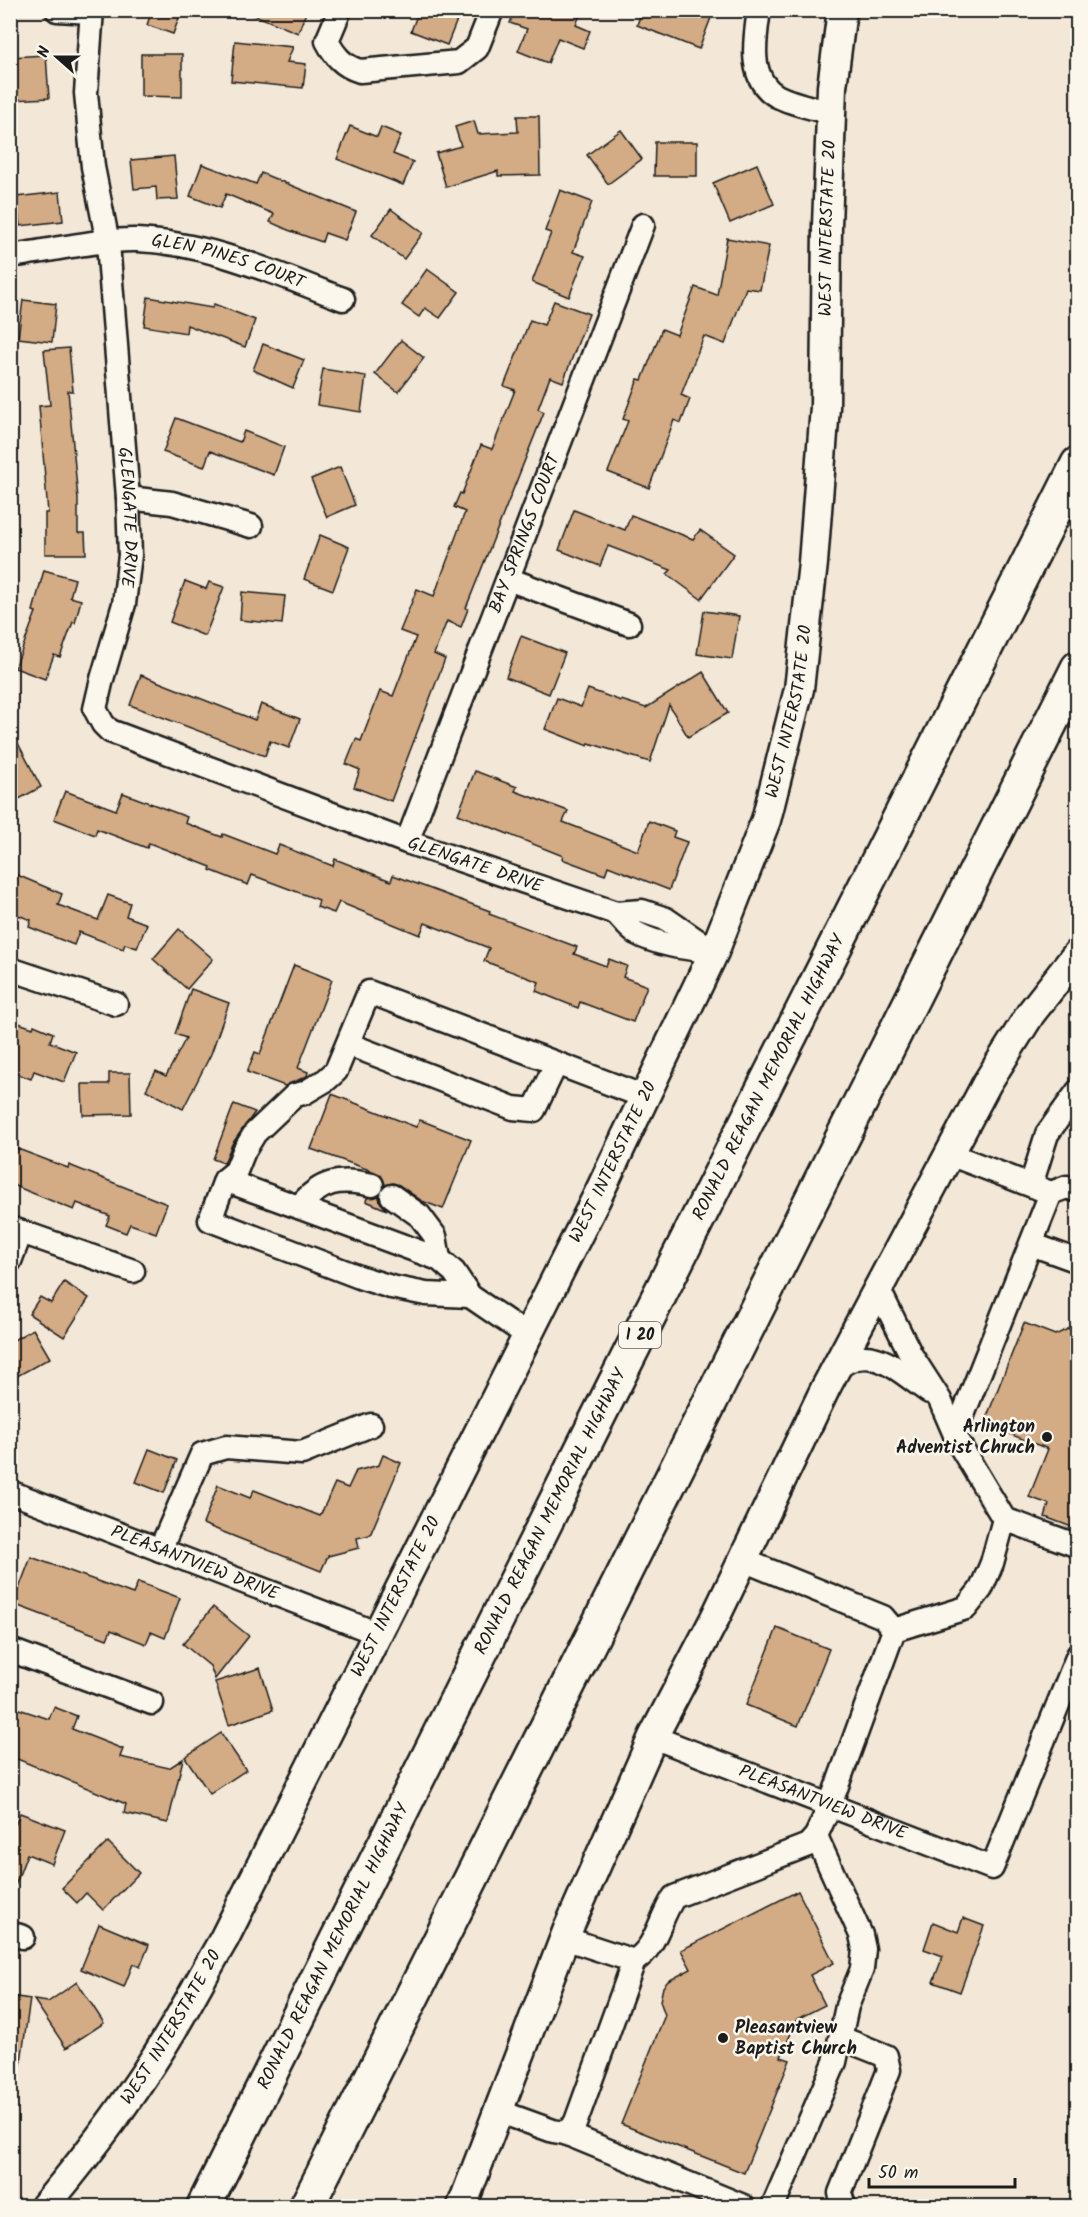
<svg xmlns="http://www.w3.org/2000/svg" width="1088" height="2217" viewBox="0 0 1088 2217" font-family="Kalam,sans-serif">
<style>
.building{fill:#d3ab84;stroke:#1c1c1c;stroke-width:1.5}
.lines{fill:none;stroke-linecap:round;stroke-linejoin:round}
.minor-casing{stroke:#1c1c1c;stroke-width:27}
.major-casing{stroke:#1c1c1c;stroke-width:33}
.highway-casing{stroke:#1c1c1c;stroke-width:38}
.minor{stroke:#fbf7ec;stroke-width:22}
.major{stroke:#fbf7ec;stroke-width:28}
.highway{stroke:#fbf7ec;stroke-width:33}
.poi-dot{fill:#1c1c1c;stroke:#fbf7ec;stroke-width:2}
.labels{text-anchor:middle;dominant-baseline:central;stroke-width:5;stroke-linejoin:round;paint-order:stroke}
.shield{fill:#fbf7ec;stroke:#5f5e5a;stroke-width:1.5}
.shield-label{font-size:16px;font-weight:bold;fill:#1c1c1c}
.street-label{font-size:18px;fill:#1c1c1c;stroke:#fbf7ec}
.poi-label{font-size:18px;font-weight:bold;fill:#1c1c1c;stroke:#fbf7ec;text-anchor:end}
</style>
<rect width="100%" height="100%" fill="#f3e8d7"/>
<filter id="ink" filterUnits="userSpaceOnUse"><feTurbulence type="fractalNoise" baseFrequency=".0167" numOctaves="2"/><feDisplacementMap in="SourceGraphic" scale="12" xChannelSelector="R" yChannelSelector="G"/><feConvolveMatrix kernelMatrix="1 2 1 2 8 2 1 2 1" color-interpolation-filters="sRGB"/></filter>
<g filter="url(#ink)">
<g class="building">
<polygon points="152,10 182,10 173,34 147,25"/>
<polygon points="242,10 307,10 298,33"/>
<polygon points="419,10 461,10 447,45 411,31"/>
<polygon points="515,10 582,10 576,25 590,31 583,48 558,38 548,63 518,51 527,29 510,23"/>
<polygon points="642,10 714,10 699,49 637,25"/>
<polygon points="235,41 293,47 287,62 306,64 303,88 231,81"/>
<polygon points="141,54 182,54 182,97 141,96"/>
<polygon points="46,55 49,98 13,100 10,57"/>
<polygon points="517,116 539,116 540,175 498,176 498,171 446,187 436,153 461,146 455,127 474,121 478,134 518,132"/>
<polygon points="350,126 377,137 381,127 401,135 393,154 413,162 403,185 337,159"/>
<polygon points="621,130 642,159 608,184 587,155"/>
<polygon points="655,142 697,142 697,176 654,176"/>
<polygon points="174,156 178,199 157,200 156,187 134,189 131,160"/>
<polygon points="202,164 256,184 261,173 356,212 345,240 325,233 322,242 288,230 270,222 274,214 226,194 220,208 190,196"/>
<polygon points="757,164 774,204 730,223 713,183"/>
<polygon points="560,190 592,202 573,252 585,256 569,297 532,282 551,233 545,231"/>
<polygon points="60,192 63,221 20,226 16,197"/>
<polygon points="391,209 423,233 404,259 372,235"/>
<polygon points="727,238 769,246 760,290 746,288 725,344 704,336 681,395 690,399 681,423 674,420 649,488 608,472 628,421 623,419 638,379 642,380 662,329 677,335 695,287 717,295"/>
<polygon points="427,269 459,292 440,318 425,308 419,317 402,305"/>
<polygon points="148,297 212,308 214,304 255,320 245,347 187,325 186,333 144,326"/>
<polygon points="23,300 56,304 52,342 18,338"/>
<polygon points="554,301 589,314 563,382 550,377 538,409 544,412 466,608 468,609 461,627 447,621 434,654 445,659 391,801 354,787 360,770 346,764 356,739 361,741 380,691 393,696 416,637 400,631 417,589 434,596 465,512 454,507 460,493 462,494 481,445 492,449 515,390 504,386 530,320 544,325"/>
<polygon points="401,340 424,358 398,392 375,374"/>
<polygon points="263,344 304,360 293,388 253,370"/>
<polygon points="69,348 73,391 68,391 78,499 78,533 85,533 86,554 45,554 45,513 48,513 39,406 50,405 44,350"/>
<polygon points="323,369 366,376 361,412 317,405"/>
<polygon points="176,418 240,442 244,431 284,447 274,475 210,451 204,467 163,452"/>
<polygon points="340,467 355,505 327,517 311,479"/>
<polygon points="574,510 625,530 631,515 693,539 700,530 734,554 701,599 667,574 671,570 608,546 600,566 559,550"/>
<polygon points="320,535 349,547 333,590 304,579"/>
<polygon points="44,570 75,579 70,597 81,600 75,623 73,622 60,657 54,655 45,679 15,668 36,612 33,611"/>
<polygon points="185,581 206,589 209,582 224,587 205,636 170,622"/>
<polygon points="242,592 285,596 282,624 240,620"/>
<polygon points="704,611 739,616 732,659 697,654"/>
<polygon points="521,636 565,653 549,694 506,677"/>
<polygon points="703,672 728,713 688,737 669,705 650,762 589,743 588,746 545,729 557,698 581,707 588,689 621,701 621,700 646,708"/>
<polygon points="141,675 255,720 261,704 300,719 289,748 270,741 265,756 130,705"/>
<polygon points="10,728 41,787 10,804"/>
<polygon points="475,771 517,787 515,791 568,811 563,822 638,851 649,821 675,831 673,837 687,842 669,890 608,866 605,875 562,859 563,856 458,814"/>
<polygon points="65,791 116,810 123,793 187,817 185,823 222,837 223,834 275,854 279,845 333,866 335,859 391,881 393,875 490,911 489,914 577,947 574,954 606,966 609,959 627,966 623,977 647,986 633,1022 580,1002 578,1008 536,991 539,982 484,961 489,948 425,923 420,935 339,902 334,913 317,907 319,900 252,875 248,885 210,870 211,867 149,843 147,848 97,829 95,835 54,819"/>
<polygon points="10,872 62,894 58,905 98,920 108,895 130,903 126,916 147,924 137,948 125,944 123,949 79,932 74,945 29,927 31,920 10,912"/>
<polygon points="179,929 213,959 187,989 153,959"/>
<polygon points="294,965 332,980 298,1068 308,1072 307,1076 285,1086 247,1072 255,1052 260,1054"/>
<polygon points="191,989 229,1003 211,1054 183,1109 146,1090 156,1071 166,1076 186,1038 175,1034"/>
<polygon points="10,1020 33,1028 34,1025 53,1033 50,1042 76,1052 64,1082 34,1071 31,1079 10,1071"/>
<polygon points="109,1073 130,1073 131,1114 83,1115 82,1084 109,1084"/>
<polygon points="332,1094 416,1127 420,1120 471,1140 443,1209 422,1201 399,1185 393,1183 385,1185 381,1175 375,1172 311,1149"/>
<polygon points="234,1104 255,1112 232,1144 224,1163 213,1159"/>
<polygon points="10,1146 68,1168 69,1165 167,1204 156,1233 130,1224 126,1233 106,1225 110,1216 77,1203 74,1210 10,1184"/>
<polygon points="379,1196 380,1202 387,1210 366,1201 367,1198"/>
<polygon points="64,1282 89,1298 64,1337 29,1314 40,1297 51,1303"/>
<polygon points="1024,1323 1055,1335 1077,1325 1077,1529 1045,1517 1049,1504 1029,1497 1048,1449 984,1424"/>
<polygon points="33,1329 50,1358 10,1380 10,1342"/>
<polygon points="149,1449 177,1460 164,1493 136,1482"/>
<polygon points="383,1455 401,1463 370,1535 357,1538 359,1548 328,1556 321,1571 203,1524 218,1485 250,1498 254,1490 320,1516 335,1483 348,1488 356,1471 379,1465"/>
<polygon points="31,1557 133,1594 138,1582 180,1598 165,1638 151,1632 146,1644 111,1630 107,1639 13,1604"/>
<polygon points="213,1607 249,1636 215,1679 210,1666 183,1644"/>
<polygon points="777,1628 829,1649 798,1726 746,1705"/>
<polygon points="260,1668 273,1710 229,1725 215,1682"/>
<polygon points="10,1706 49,1719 54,1707 77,1716 72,1729 123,1749 120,1757 169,1768 183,1759 168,1823 124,1813 126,1804 10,1756"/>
<polygon points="221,1733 246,1770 210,1794 185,1757"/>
<polygon points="20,1813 65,1830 52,1864 27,1854 12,1894 10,1838"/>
<polygon points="108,1842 139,1873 103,1910 86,1893 77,1903 62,1888"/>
<polygon points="798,1891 834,1963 810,1975 825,2005 797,2019 781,2057 790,2060 744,2173 621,2124 665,2015 660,2001 663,1987 668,1981 691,1969 681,1950"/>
<polygon points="963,1918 984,1926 960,1992 933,1982 943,1956 924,1949 933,1922 958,1932"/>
<polygon points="99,1924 149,1945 140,1967 133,1964 124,1987 81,1969"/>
<polygon points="77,1982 104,2023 66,2048 34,2000 48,2002"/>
<polygon points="10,1996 30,1999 20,2069 10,2068"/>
</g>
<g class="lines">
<g class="minor-casing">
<g id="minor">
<polyline points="57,10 91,12"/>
<path id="s1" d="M 92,10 L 86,93 L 93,167 L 108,243 L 128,498 L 130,555 L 124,604 L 102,679 L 95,709 L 103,724 L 110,731 L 407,842 L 616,913 L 642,911 L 666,919 L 714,952"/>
<path d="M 340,10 L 327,41 C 335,56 343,66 360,71 L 459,62 L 477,48 L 492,10"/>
<path d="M 759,10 C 755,39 747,79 777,96 C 793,104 814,108 831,113"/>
<path id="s2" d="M 10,256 C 49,251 99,239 137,240 C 210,243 276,274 343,299"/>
<polyline points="128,498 172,503 251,526"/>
<polyline points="508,579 629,624"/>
<path id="s3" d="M 407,842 L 643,225"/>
<path d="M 616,913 C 622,919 628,928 636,933 C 658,945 684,948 708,951"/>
<polyline points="10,969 116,1004"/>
<polyline points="348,1044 513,1108 534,1110 556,1064"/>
<polyline points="949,1154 1051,1193 955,1435"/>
<polyline points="225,1180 439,1259 454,1272 470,1296 527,1335"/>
<polyline points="1031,1185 1047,1134 1078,1091"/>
<polyline points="1051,1193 1067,1187 1078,1191"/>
<polyline points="392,1196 420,1216 435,1236 439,1259"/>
<path d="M 299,1207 C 320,1181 340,1177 372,1185"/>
<polyline points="10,1228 133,1271"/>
<polyline points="1031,1244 1078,1261"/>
<polyline points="10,1261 21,1232"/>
<polyline points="878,1288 911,1355 940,1400 959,1444 1004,1519 1078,1546"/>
<polyline points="470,1296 426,1294 391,1287 362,1278 210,1220 225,1180 236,1171 244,1151 255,1133 295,1095 304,1093 326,1080 336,1071 369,992 645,1097"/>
<path d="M 834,1372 C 867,1337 900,1372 929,1392"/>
<path id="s4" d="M 10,1492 L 379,1634"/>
<polyline points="160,1550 202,1454 226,1447 302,1453 371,1425"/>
<polyline points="894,1630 966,1608 981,1589 992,1563 1004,1519"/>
<polyline points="10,1650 152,1703"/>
<path id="s5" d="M 653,1737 L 992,1868 L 1078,1655"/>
<polyline points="10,1933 23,1937"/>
<path d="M 564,1938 L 634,1961 C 657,1947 659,1919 674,1897 L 808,1845 L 816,1836 L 830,1805 L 894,1630 L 883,1617 L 743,1560"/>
<polyline points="841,2038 886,2056 889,2070 840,2193 844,2206"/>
<polyline points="498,2111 553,2131 565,2133 575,2124 634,1961"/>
<polyline points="565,2133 743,2206"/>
<polyline points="773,2206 835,2062 847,2006 862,1969 864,1949 861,1935 816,1836"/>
</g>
</g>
<g class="major-casing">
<g id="major">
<path id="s6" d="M 45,2206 C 92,2150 137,2090 174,2027 C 191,1998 207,1968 224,1939 L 596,1199 L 714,952 L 766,820 L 799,689 L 813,563 L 825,407 L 827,226 L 832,87 L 842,10"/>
<polyline points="462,2206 568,1929 653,1737 714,1620 826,1387 987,1083 1031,1013 1078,953"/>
</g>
</g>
<g class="highway-casing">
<g id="highway">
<path id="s7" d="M 204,2206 L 598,1417 L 1078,464"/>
<polyline points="307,2206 1078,668"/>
</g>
</g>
<use href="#minor" class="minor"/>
<use href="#major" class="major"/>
<use href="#highway" class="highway"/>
</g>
</g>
<g class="poi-dot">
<circle cx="1047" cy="1437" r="6"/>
<circle cx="723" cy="2038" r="6"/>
</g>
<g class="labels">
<rect class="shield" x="619" y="1322" width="42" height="26" rx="4.5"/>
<g class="shield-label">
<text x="640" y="1335">I 20</text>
</g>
<g class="street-label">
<text stroke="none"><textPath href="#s6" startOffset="2163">WEST INTERSTATE 20</textPath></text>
<text stroke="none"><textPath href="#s2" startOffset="222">GLEN PINES COURT</textPath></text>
<text stroke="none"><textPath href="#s1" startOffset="510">GLENGATE DRIVE</textPath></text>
<text stroke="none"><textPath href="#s3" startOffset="330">BAY SPRINGS COURT</textPath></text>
<text stroke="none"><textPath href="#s6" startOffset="1677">WEST INTERSTATE 20</textPath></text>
<text stroke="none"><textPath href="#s1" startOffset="1122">GLENGATE DRIVE</textPath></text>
<text stroke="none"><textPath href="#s7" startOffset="1262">RONALD REAGAN MEMORIAL HIGHWAY</textPath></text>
<text stroke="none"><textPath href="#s6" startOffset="1191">WEST INTERSTATE 20</textPath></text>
<text stroke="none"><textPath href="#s7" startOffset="776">RONALD REAGAN MEMORIAL HIGHWAY</textPath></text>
<text stroke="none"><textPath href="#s4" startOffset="198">PLEASANTVIEW DRIVE</textPath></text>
<text stroke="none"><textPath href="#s6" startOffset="705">WEST INTERSTATE 20</textPath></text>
<text stroke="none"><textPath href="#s5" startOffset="182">PLEASANTVIEW DRIVE</textPath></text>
<text stroke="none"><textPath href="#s7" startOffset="290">RONALD REAGAN MEMORIAL HIGHWAY</textPath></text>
<text stroke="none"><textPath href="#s6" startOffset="219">WEST INTERSTATE 20</textPath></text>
</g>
<g class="poi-label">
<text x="1035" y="1427">Arlington<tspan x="1035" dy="21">Adventist Chruch</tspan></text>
<text x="735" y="2028" text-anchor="start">Pleasantview<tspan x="735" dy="21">Baptist Church</tspan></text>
</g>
</g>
<rect width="1088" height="2217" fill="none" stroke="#fbf7ec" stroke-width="36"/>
<rect x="18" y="18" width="1052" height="2181" fill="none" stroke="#1c1c1c" stroke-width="2" filter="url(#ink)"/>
<g transform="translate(57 57) rotate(291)" stroke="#fbf7ec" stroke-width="4.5" paint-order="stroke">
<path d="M0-4.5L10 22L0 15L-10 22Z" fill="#1c1c1c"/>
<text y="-9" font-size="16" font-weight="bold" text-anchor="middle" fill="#1c1c1c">N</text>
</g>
<path d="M869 2178v9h146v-9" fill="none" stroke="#1c1c1c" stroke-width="3"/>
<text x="878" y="2178" font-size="18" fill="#1c1c1c" stroke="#fbf7ec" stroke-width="4.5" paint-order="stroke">50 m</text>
</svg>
